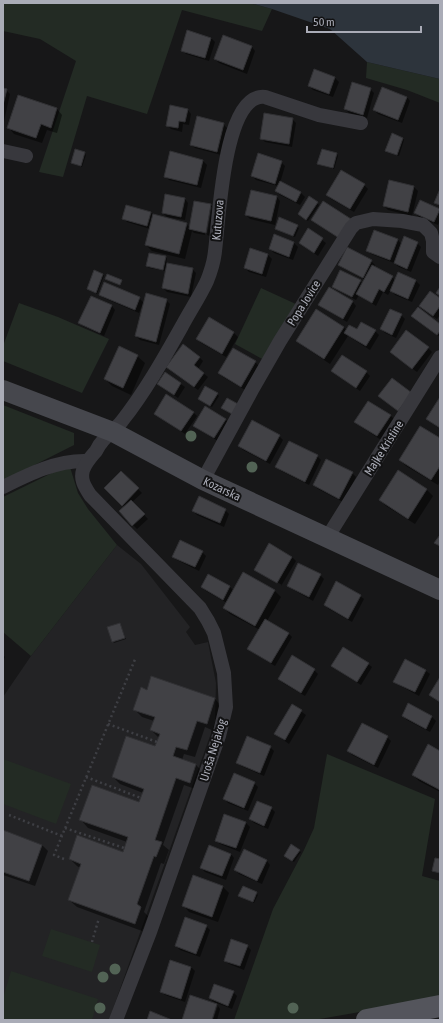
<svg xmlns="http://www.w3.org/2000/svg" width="443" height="1023" viewBox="0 0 443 1023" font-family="'Asap Condensed',sans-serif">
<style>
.built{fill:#232325}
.green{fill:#232b24}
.water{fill:#2d343c}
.shadow{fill:#0007}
.building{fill:#414145;stroke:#313134}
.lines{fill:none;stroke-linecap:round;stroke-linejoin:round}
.path{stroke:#3e3f44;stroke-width:2.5;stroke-dasharray:2 3;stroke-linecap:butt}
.minor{stroke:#38383d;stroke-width:14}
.secondary{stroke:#46474d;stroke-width:20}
.primary{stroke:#54555c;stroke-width:22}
.tree{fill:#526355}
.labels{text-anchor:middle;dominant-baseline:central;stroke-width:4;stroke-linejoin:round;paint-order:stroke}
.street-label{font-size:12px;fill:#aaacb7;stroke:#121213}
</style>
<rect width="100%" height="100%" fill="#171718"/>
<polygon class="built" points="117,545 141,564 190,627 186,632 195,645 208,642 216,683 215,722 109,1020 3,1020 3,697 31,656"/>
<g class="green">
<polygon points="3,3 250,3 272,9 262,31 182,10 147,114 87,96 63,177 39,172 76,61 40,39 3,31"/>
<polygon points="367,62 440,79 440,103 407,90 366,78"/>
<polygon points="261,288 298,305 264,360 235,344"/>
<polygon points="19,303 58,317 109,339 82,393 3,361 3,346"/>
<polygon points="3,405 74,433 74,445 3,481"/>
<polygon points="70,467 78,493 88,509 117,545 31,656 3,632 3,497 62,468"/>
<polygon points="327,754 435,799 422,876 440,881 440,998 314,1020 234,1020 273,909 304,850 314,828"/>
<polygon points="3,759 71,784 56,824 3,804"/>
<polygon points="51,929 100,945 92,972 42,956"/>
<polygon points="11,971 98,999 92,1020 3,1020 3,998"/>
</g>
<polygon class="water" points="250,3 440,3 440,79 367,62 330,29 272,9"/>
<g class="shadow">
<polygon points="211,38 215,42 209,61 186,54 182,50"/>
<polygon points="252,47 255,51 247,74 219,63 215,59"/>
<polygon points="315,71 335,78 339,82 333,97 313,90 309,86"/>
<polygon points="3,89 6,90 10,94 4,121"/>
<polygon points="370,89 374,93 367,118 349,113 345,109"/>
<polygon points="407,97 410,101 402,123 378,114 374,110"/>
<polygon points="57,109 62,115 57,133 47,130 42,143 14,134 9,128"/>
<polygon points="188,110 191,114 189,125 183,124 182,132 171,129 167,125"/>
<polygon points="292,119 296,123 292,147 265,142 261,138"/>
<polygon points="223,124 227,128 221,155 195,148 191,145"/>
<polygon points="403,138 404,140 399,156 387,151"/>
<polygon points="84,153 86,155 82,167 72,162"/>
<polygon points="171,153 203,161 207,165 201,188 169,180 165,176"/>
<polygon points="337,154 338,156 334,169 320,165 318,163"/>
<polygon points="281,162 285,166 280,183 301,193 305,197 300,205 280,195 276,191 278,186 256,180 252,176"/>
<polygon points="364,185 368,189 354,212 331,199 327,195"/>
<polygon points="414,187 418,191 412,216 388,210 384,206"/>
<polygon points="277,197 280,201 275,225 250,219 246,215"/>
<polygon points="310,198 319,205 308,221 301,216"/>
<polygon points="185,199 188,203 185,220 167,217 163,213"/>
<polygon points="195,202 211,205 215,209 210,236 207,235 212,207 210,207 205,235 194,233 192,231 185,259 152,251 146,245 150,229 127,222 123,218 126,206 151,213 153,215 186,224 190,228"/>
<polygon points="324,203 343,241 312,220"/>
<polygon points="439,209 440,220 438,225 419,217 415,213"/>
<polygon points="280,219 299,228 295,237 278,230"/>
<polygon points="308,230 326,243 318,256 300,243"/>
<polygon points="375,231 398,240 402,245 417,243 421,247 411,272 399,267 394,263 371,254 367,250"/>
<polygon points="275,235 294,243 298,247 293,260 274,253 270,249"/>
<polygon points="251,249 268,255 272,259 266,277 249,272 245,268"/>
<polygon points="166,257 167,259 166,263 192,269 196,273 191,297 167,292 163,288 167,271 149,268 147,266"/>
<polygon points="371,261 375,265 374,267 392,277 396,281 416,281 420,285 412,302 395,295 391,290 388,295 383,292 376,306 359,295 356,300 337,290 333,286 360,281 363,284 365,280 343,268 339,264"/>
<polygon points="103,274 104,276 97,294 90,290 88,289"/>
<polygon points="100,294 139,298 144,303 166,300 170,304 159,345 140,340 136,336 144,303 143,303 139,313 104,298"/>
<polygon points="440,300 440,315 437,319 424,310"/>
<polygon points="353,302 356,306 347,322 323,308 320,305"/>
<polygon points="112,306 115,310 104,336 83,326 79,322"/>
<polygon points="401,315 405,319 396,338 385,333 381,329"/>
<polygon points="412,316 440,325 440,337 416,320"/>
<polygon points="209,319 234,333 238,337 226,357 201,343 197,339"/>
<polygon points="344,327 347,331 375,331 379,335 370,350 348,336 330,364 303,346 297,340"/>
<polygon points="428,348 432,352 417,372 395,356"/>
<polygon points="137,356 145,363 131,395 112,386 105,379"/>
<polygon points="199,357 203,361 198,369 208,377 198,390 171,371"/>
<polygon points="255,362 259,366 245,390 223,377 219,373"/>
<polygon points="332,371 366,372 370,376 360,391"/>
<polygon points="165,373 185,387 178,398 158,384"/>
<polygon points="217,394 219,396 212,407 199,399"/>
<polygon points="440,399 440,429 427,419"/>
<polygon points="193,412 197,416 185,434 155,414"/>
<polygon points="390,415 394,419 381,440 360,426 356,422"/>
<polygon points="225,419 229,423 218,441 198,429 194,426"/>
<polygon points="279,436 283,440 270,464 243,450 239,446"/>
<polygon points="440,439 440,484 439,483 438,485 406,466 400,460"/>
<polygon points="317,456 321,460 309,485 281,471 277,467"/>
<polygon points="121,472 142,493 132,502 148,519 137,529 120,512 125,507 105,488"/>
<polygon points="398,472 427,490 433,496 415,524 386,506 380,500"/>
<polygon points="352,473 356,477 343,502 318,489 314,485"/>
<polygon points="225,510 229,514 224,527 197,515 193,511"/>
<polygon points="269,544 292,557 296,561 281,586 282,585 258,571 258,572 255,569"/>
<polygon points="202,552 206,556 199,571 177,560 173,557"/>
<polygon points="243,574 275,591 281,597 267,621 288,633 292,637 275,666 252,652 249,648 260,630 230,614 224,608 227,603 206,591 202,587 208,575 230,587 234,591"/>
<polygon points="320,575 324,579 313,601 292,589 288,586"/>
<polygon points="360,596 364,599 352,622 329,609 325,605"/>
<polygon points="120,624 126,639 114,643 113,641"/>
<polygon points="3,655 5,657 3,661"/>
<polygon points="292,657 314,670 318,674 305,696 283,683 279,679"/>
<polygon points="368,664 372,667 361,685 337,670 333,666"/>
<polygon points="426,671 430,674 419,696 399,685 395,681"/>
<polygon points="152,677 215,699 222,707 214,731 205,727 195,757 184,754 182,760 196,765 203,772 198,790 184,785 163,845 169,850 164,864 161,863 144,912 148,916 142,931 77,907 69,900 80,868 77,866 70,859 123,853 127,842 88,828 81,820 140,804 143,793 120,784 113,777 156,748 159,738 151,730 154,721 142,717 134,709 147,691"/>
<polygon points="292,705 306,715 289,744 275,734"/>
<polygon points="409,705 432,717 436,721 430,732 407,720 403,716"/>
<polygon points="387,737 391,741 378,768 352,755 349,751"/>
<polygon points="270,747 274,751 264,776 241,766 237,762"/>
<polygon points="440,752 440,792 419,781 413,775"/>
<polygon points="254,783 258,787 248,811 228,803 225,799"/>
<polygon points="271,808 275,812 268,829 254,823 250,819"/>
<polygon points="246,823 250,827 240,852 220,844 216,840"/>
<polygon points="3,832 42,845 48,851 35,886 3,875"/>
<polygon points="244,851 267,861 270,865 262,884 239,874 235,870"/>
<polygon points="299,851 301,852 294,862 287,857"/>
<polygon points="231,854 234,858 226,880 205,872 201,868"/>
<polygon points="194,877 223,887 229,893 218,922 189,912 184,906"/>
<polygon points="256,893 258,895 254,903 239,896"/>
<polygon points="206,926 210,930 200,957 180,950 176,946"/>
<polygon points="247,946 251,950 244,970 229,964 225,961"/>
<polygon points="171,961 191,967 195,971 185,1002 165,995 161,991"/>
<polygon points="233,992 237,996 232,1009 214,1002 210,998"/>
<polygon points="218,1006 220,1009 217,1020 213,1020"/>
</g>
<g class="building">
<polygon points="187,30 211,38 205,58 181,51"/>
<polygon points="223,35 252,46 243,70 214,59"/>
<polygon points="314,69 335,77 329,94 308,86"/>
<polygon points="352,82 371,88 363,115 344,109"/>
<polygon points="382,87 407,97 398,120 373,110"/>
<polygon points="3,88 7,89 3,105"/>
<polygon points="18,95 57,108 51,128 41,124 36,138 7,128"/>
<polygon points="170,105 188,109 185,122 179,121 178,128 166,126"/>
<polygon points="264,113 293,118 289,144 260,139"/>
<polygon points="197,116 224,123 217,152 190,145"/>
<polygon points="392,133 403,138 397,155 385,151"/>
<polygon points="75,149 85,152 81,166 71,163"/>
<polygon points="322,149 337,153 333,168 317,164"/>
<polygon points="170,151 203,160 197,185 164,177"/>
<polygon points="258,153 282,161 275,184 251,176"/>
<polygon points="341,170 365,184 350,209 326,195"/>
<polygon points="389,180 414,186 408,212 383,206"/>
<polygon points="280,181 301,192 296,202 275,191"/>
<polygon points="440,189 440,205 434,203"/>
<polygon points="251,190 277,196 271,221 245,215"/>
<polygon points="165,194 185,198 181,217 162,213"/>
<polygon points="309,196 318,202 306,220 298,214"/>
<polygon points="420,200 440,209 434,222 414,213"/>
<polygon points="194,201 211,204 206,233 189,229"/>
<polygon points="323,201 351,219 339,238 311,220"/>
<polygon points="126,205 151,212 147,226 122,219"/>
<polygon points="153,214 187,223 179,254 145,245"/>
<polygon points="279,217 298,225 293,236 275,229"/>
<polygon points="308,228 323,238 314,253 299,243"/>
<polygon points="374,230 398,239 390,260 366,251"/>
<polygon points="274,234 294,242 289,257 269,249"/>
<polygon points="404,236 418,242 407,269 394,263"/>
<polygon points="347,247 372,260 363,278 338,265"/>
<polygon points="250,248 268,254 262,274 244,268"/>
<polygon points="149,253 166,256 163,270 146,266"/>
<polygon points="167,263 193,268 188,294 162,288"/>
<polygon points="372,265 393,276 384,292 379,289 372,303 356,294"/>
<polygon points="94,270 103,274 96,293 87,289"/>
<polygon points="340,270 361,280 352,297 332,287"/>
<polygon points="398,272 416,280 408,299 390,291"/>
<polygon points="107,274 122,280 120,285 105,279"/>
<polygon points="104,282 140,297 135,310 99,295"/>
<polygon points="329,287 353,301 343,319 318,305"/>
<polygon points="440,287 440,296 436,293"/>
<polygon points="430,291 440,298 440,306 433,316 419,306"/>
<polygon points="146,293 167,299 156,342 135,336"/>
<polygon points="91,296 112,305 100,333 78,323"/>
<polygon points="418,307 440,324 440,331 437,335 411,316"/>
<polygon points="316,309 344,327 324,359 296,341"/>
<polygon points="390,309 402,314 392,335 380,329"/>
<polygon points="209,317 234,332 222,354 196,339"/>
<polygon points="361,322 376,330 366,346 344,333 349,325 357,329"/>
<polygon points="406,330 429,347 412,369 390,352"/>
<polygon points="183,344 200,357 194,365 204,373 194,387 166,367"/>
<polygon points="119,346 138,355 123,388 104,379"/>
<polygon points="233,348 256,361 241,387 218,373"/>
<polygon points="342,355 367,371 356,388 331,371"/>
<polygon points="165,372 181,383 174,395 157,384"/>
<polygon points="392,378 412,393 398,411 378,396"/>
<polygon points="205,386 218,393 210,406 198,399"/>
<polygon points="166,394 194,412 181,431 154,414"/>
<polygon points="440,397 440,428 426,419"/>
<polygon points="227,398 238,404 232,414 221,408"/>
<polygon points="368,401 391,415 377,436 354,422"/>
<polygon points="205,406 226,419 214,438 193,426"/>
<polygon points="252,420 280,435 266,461 238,446"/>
<polygon points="420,426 440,438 440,466 431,480 399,460"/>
<polygon points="289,441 318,455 305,482 275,467"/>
<polygon points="326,459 353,472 339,499 313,485"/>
<polygon points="398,470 427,489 408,519 379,500"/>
<polygon points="121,471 139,488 122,506 104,488"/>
<polygon points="199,496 226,509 220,523 192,511"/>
<polygon points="131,500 145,514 132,526 119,511"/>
<polygon points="440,535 440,546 434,543"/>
<polygon points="180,540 203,551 195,567 172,557"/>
<polygon points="269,543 292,557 277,583 254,570"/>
<polygon points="298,563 321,574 309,597 287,586"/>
<polygon points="243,572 275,590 255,626 223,608"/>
<polygon points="208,574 230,586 223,600 201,587"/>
<polygon points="336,581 361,595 348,619 324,605"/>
<polygon points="265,619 289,633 271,663 247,649"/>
<polygon points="120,623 125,638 112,642 107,627"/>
<polygon points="343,647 369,663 357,682 331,666"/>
<polygon points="292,655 315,669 301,693 278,679"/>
<polygon points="405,659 426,670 415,692 393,682"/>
<polygon points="151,676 215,698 207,724 197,721 187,750 176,747 173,756 196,764 190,783 176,778 155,840 162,842 156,857 154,856 137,904 141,907 135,924 68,900 81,864 69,859 77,835 123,852 128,837 79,820 92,785 139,802 144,789 112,777 126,736 155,746 160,734 150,730 155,717 133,710 141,687 147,690"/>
<polygon points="440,677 440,702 429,695"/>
<polygon points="408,703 432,716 426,729 402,716"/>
<polygon points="292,704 302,710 285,740 274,734"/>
<polygon points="362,723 388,736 374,765 347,751"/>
<polygon points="247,736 271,746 260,773 236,763"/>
<polygon points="428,744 440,751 440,790 412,775"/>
<polygon points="234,773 255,782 244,808 223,799"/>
<polygon points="257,801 272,807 264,826 249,819"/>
<polygon points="224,814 246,822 236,848 215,841"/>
<polygon points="3,830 42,845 29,881 3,872"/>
<polygon points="291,844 300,850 292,861 284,856"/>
<polygon points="209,845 231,854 222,876 200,868"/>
<polygon points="244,849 267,860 257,881 234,870"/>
<polygon points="435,858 440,859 440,873 432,871"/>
<polygon points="193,875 223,886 212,917 182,906"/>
<polygon points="243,886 257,892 253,902 238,896"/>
<polygon points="185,917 207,925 196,954 175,946"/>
<polygon points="231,939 248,945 240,966 224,961"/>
<polygon points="170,960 191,967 181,999 160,992"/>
<polygon points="214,984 234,991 228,1006 209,998"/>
<polygon points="190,995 217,1004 212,1020 182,1020"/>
<polygon points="150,1011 172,1020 147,1020"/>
</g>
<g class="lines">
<g class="path">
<polyline points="108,724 157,742"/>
<polyline points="86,777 141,798"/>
<polyline points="9,815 62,836"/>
<polyline points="65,828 124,848"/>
<polyline points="64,859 54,855 136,657"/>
<polyline points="92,942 99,918"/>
</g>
<g class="minor">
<polyline points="3,151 26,156"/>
<polyline points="203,480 252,390 280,341 351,228 356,223 373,219 402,221 423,225 431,233 433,241 433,252 440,257"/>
<path d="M 3,487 C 29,474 57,460 87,461"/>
<polyline points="327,538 440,357"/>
<path d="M 116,1020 L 150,932 L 219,736 L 226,707 L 224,673 L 214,633 L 208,621 L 200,608 L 90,495 C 85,487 80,480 83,470 C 86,462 91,457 96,451 C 98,448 99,445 101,443 C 107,435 116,429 122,421 C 145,392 164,358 182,326 C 190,311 200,296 207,281 C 211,271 214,262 215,251 C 219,223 223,92 265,97 L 319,115 L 361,123"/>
</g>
<polyline class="secondary" points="3,390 113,432 203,480 440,590"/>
<polyline class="primary" points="367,1020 440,1006"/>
</g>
<g class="tree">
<circle cx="191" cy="436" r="5.5"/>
<circle cx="252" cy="467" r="5.5"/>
<circle cx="115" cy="969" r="5.5"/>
<circle cx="103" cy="977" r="5.5"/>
<circle cx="100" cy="1008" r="5.5"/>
<circle cx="293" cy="1008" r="5.5"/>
</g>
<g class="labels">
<g class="street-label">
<text transform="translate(218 220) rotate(-85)">Kutuzova</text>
<text transform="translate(304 303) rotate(-58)">Popa Jovice</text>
<text transform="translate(384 448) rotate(-58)">Majke Kristine</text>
<text transform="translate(222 489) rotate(25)">Kozarska</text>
<text transform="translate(213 750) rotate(-73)">Uroša Nejakog</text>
</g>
</g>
<rect width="443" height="1023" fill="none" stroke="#aaacb7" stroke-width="8"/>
<path d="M307 26v6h114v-6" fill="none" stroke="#aaacb7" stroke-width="2"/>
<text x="313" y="26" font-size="12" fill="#aaacb7" stroke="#121213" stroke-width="3" paint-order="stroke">50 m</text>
</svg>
